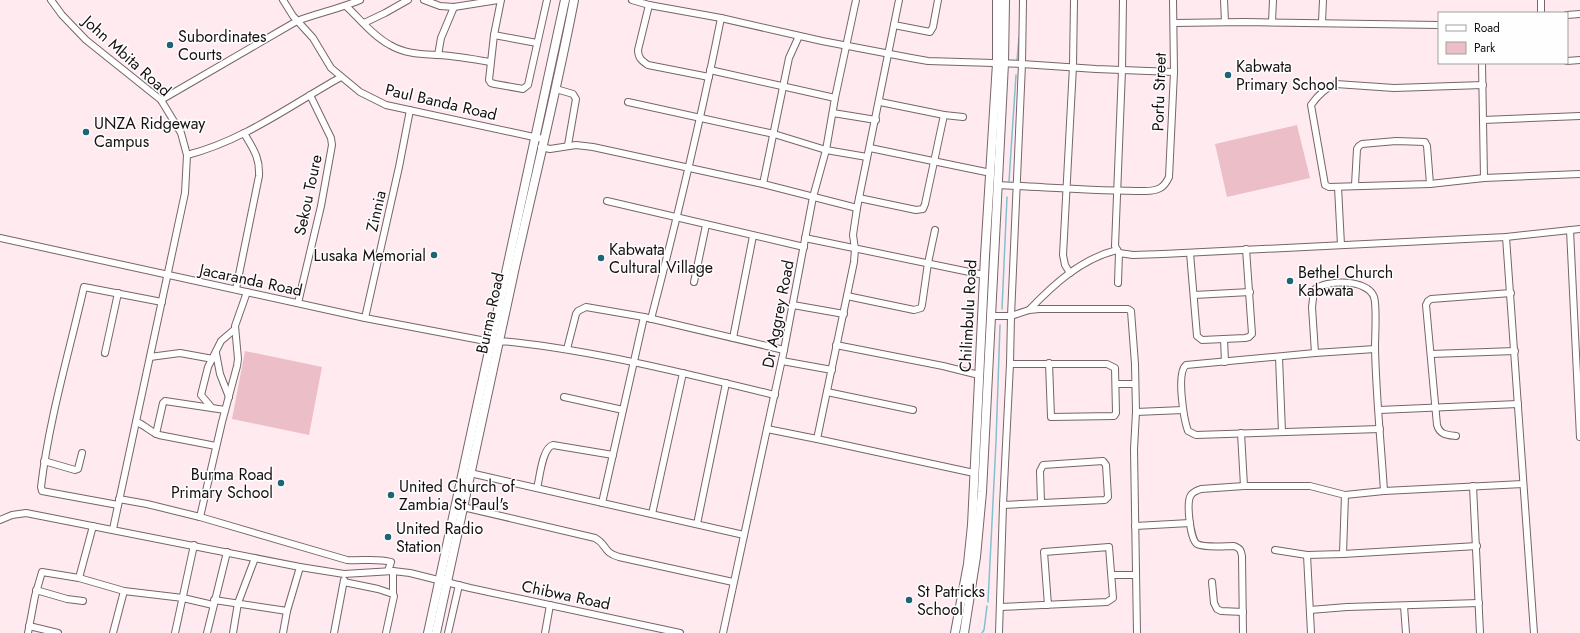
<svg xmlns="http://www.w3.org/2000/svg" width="1580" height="633" viewBox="0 0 1580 633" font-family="Jost,sans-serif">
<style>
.green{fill:#ecbec8}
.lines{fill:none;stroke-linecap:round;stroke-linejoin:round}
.stream{stroke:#83bfce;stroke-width:1.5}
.minor-casing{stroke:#766569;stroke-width:8}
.secondary-casing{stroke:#766569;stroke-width:10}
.minor{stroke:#fff;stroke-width:6}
.secondary{stroke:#fff;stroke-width:8}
.poi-dot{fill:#1d6474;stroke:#fefefe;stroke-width:1.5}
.labels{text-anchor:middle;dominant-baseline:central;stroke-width:3;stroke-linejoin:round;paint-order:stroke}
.poi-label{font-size:16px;fill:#161012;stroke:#fefefe;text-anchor:start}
.street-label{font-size:16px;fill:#161012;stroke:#fefefe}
</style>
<rect width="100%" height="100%" fill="#ffebef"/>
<g class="green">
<polygon points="1297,125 1310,178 1227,197 1215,144"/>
<polygon points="245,351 322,367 309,435 232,419"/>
</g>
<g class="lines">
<g class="stream">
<polyline points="1017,60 1019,38"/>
<polyline points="1009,181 1016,75"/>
<polyline points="1002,309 1007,197"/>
<polyline points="988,602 996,442 1000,325"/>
<polyline points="982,633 984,630 987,606"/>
</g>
<g class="minor-casing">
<g id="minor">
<polyline points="51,0 62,15 86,40 161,100 181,133 187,155 185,193 113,529"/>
<polyline points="283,0 293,16 313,38 331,68 360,92 386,105 543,139"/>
<polyline points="424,0 440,6 454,7 498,0"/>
<polyline points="501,0 494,35 489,80 491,83 495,84 523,89 528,85 547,0"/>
<polyline points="632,0 649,5 721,18 822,41 911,58 928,61 1022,64 1096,69 1174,72"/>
<polyline points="1123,0 1122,70 1115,246 1119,253 1133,255 1163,254 1506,237 1580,229"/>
<polyline points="1224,0 1225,22"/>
<polyline points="1541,0 1541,13"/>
<path d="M 649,5 L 638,50 C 638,58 642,61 648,65 L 709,77"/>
<path d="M 346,6 C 360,19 373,36 390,45 C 405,54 421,54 438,55 C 455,56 473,59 490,62"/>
<polyline points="1567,15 1580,14"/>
<polyline points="1272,22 1273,0"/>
<polyline points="1322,22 1323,0"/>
<polyline points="364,23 385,13 408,0"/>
<polyline points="1174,23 1245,22 1439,25"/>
<polyline points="894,25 930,32 933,27 938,0"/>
<polyline points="494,35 537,43"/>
<polyline points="438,55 441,38 454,7"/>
<polyline points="1567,61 1580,60"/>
<polyline points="1482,63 1484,178"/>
<polyline points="710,70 835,98"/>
<path d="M 1483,85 L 1394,88 L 1336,84 C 1325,88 1318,95 1311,105 L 1325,185 L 1329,187 L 1430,184 L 1484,178 L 1580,174"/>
<polyline points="556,89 573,94 576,99 568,145"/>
<path d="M 161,100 L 297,21 C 318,13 339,9 360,0"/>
<polyline points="628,102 774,134 826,150 867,157"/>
<polyline points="880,102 944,115 963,117"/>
<polyline points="833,113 876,120"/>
<polyline points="1483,120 1580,116"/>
<polyline points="541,147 550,149 576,145 593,147 763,184 857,208"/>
<polyline points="870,148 991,173"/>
<path d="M 187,155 C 243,141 291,105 341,77"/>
<polyline points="763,184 789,58 799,36"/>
<path d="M 997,185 C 1046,187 1096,191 1145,191 C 1158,191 1164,188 1169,177 L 1174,72 L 1173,0"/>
<polyline points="1355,185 1357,149 1359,146 1362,144 1396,141 1425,142 1427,146 1430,184"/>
<polyline points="1338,187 1341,245"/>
<polyline points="859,198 916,210 923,209 925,204 944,115"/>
<polyline points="607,201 804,247"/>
<polyline points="1570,230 1580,437"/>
<polyline points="1506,237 1534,633"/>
<path d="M 0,238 L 365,318 L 491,342 C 498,342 505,341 512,342 C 601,352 688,374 775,395"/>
<polyline points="805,238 984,275"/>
<polyline points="1190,253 1197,336 1202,340 1245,338 1249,337 1252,334 1246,249"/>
<polyline points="1070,273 1065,265 1063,255 1073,66 1074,0"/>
<polyline points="694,282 706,225"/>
<polyline points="1118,283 1119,253"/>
<path d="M 236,289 L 259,176 C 260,157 253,149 244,133"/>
<path d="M 247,292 L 235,326 L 238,359 L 237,366 L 222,422 L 200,517 L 347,560 C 362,561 377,558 391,562 L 388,571"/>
<polyline points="1194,295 1250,292"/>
<polyline points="847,296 914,310 921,308 922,305 928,263 935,230"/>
<polyline points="298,303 321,206 332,145 331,138 310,95"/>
<polyline points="793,305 844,314"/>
<path d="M 1029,310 C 1054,284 1081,259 1117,250"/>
<polyline points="991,316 1011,316 1029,310 1039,309 1128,309 1131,311 1135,364 1136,412 1134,449 1137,633"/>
<polyline points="365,318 399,167 410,110"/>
<path d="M 651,319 C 677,219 701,119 721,18"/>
<polyline points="733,338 753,236"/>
<polyline points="1224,339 1225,362"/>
<polyline points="836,345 943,366 979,375"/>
<polyline points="567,349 576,314 578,311 586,307 644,317 784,350"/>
<path d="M 1375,349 L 1315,353 L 1186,365 C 1176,373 1184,420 1188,431 L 1196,435 L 1380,429"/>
<polyline points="105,353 118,293"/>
<polyline points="216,353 220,374 229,397"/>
<path d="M 1315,353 L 1312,307 L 1314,290 C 1326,279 1368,279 1374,297 C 1377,306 1375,336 1375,348 C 1376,396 1381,443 1384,491"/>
<polyline points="1431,354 1515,351"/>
<polyline points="150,357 180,353 213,359"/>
<polyline points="1279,357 1282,432"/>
<polyline points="782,361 832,370"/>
<polyline points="1010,364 1107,364 1115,368 1116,413 1114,416 1051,417 1049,363"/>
<polyline points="1116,384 1135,384"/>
<polyline points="827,392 913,410"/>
<polyline points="564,397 623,410"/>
<polyline points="212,408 201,395 208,367 221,341 235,329"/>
<polyline points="1379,410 1518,404"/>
<polyline points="1136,412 1183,410"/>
<path d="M 136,422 C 144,424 150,432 159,435 L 216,446"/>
<polyline points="767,429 817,439 974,473"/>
<polyline points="1241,433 1244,486"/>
<polyline points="156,434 163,403 165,401 225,410"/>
<path d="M 1456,436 C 1447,435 1440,435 1437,425 L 1426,305 L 1428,301 L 1431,299 L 1511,293"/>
<polyline points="817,439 854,262 855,249 853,235 857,208 899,0"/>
<polyline points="44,461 75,470 78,469 82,453"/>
<polyline points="470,473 744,535"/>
<polyline points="1473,486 1480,633"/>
<path d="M 537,488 C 540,477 542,448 553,445 L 613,455"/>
<polyline points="119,499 147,504 200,517"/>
<polyline points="602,503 644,317"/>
<path d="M 118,505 L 42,491 L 41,487 C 49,419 69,353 84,287 L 162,302"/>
<polyline points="1003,505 1105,500 1108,497 1106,465 1103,461 1043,465 1040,471 1041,503"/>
<path d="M 463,507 L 595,538 C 608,545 602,552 619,557 L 733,582"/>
<polyline points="652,514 683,373"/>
<polyline points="0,520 12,515 26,513 300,567 344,574 393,571 410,573 470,588 680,633"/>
<polyline points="697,524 726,383"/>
<polyline points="1135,526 1190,523"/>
<polyline points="1275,550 1307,555 1343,554 1477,546"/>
<polyline points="1343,554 1345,495"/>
<polyline points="1307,555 1311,633"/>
<polyline points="1112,575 1136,575"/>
<polyline points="79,578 93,526"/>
<polyline points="344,582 378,589 393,594 394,596 386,633"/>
<polyline points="1212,582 1214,603 1217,609 1221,611 1243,612"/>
<polyline points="36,590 67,599 83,601"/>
<polyline points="393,594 393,571"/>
<polyline points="214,600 287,611"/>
<polyline points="1404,606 1406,633"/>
<polyline points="1000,607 1107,602 1113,598 1109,547 1044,552 1048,605"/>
<polyline points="1310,610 1347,607 1479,603"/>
<polyline points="29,626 58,633"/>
<polyline points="28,633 35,596 42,572 79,578 124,591 183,598 213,605"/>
<polyline points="113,633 124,591"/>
<polyline points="175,633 194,545"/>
<polyline points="207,633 227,552"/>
<polyline points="233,633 238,603 255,558"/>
<polyline points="283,633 287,611 300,567"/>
<polyline points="334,633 344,580"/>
<polyline points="448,633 459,585"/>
<polyline points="545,633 550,605"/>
<polyline points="723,633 784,350 813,197 826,150 835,98 856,0"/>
<polyline points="999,633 1003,505 1010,364 1011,316 1022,64 1023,0"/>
<path d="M 1243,633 L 1242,556 C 1241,550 1240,548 1234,546 C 1225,546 1204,548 1197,544 C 1190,539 1186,502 1191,495 C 1193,492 1198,490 1201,489 L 1244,486 L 1310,486 L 1345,495 L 1384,491 L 1523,484"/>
</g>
</g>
<g class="secondary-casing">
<g id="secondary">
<polyline points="428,633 565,0"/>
<path d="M 436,633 C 462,511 488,389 515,267 C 535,178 557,89 574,0"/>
<polyline points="955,633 968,564 972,525 985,256 997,63 997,0"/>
<polyline points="964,633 976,557 982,492 1004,63 1005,0"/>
</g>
</g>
<use href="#minor" class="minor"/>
<use href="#secondary" class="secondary"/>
</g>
<g class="poi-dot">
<circle cx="170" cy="45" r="4"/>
<circle cx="1228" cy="75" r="4"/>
<circle cx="86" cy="132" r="4"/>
<circle cx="434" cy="255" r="4"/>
<circle cx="601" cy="258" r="4"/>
<circle cx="1290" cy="281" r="4"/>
<circle cx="281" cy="483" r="4"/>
<circle cx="391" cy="495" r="4"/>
<circle cx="388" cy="537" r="4"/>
<circle cx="909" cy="600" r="4"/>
</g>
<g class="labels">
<g class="poi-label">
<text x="178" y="36">Subordinates<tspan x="178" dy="18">Courts</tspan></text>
<text x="1236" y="66">Kabwata<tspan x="1236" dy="18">Primary School</tspan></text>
<text x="94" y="123">UNZA Ridgeway<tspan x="94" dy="18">Campus</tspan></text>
<text x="609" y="249">Kabwata<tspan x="609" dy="18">Cultural Village</tspan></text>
<text x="426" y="255" text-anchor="end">Lusaka Memorial</text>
<text x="1298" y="272">Bethel Church<tspan x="1298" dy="18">Kabwata</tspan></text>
<text x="273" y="474" text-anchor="end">Burma Road<tspan x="273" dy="18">Primary School</tspan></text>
<text x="399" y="486">United Church of<tspan x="399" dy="18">Zambia St Paul's</tspan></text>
<text x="396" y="528">United Radio<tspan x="396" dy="18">Station</tspan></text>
<text x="917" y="591">St Patricks<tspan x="917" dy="18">School</tspan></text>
</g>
<g class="street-label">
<text transform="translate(127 56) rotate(42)">John Mbita Road</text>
<text transform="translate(1159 92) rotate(-88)">Porfu Street</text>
<text transform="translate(441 102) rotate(13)">Paul Banda Road</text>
<text transform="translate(308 195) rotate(-78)">Sekou Toure</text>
<text transform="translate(376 211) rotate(-77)">Zinnia</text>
<text transform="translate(251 280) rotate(12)">Jacaranda Road</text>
<text transform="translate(490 313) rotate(-78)">Burma Road</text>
<text transform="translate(778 314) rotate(-79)">Dr Aggrey Road</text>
<text transform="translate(968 316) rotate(-87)">Chilimbulu Road</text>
<text transform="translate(566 595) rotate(12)">Chibwa Road</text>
</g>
</g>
<rect x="1438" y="12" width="130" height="52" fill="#fefefe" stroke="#a19fa0"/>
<rect x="1446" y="25" width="20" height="6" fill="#ffffff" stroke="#a19fa0"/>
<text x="1474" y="32" font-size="12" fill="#161012">Road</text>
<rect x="1446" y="42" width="20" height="12" fill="#ecbec8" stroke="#a19fa0"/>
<text x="1474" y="52" font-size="12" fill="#161012">Park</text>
</svg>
